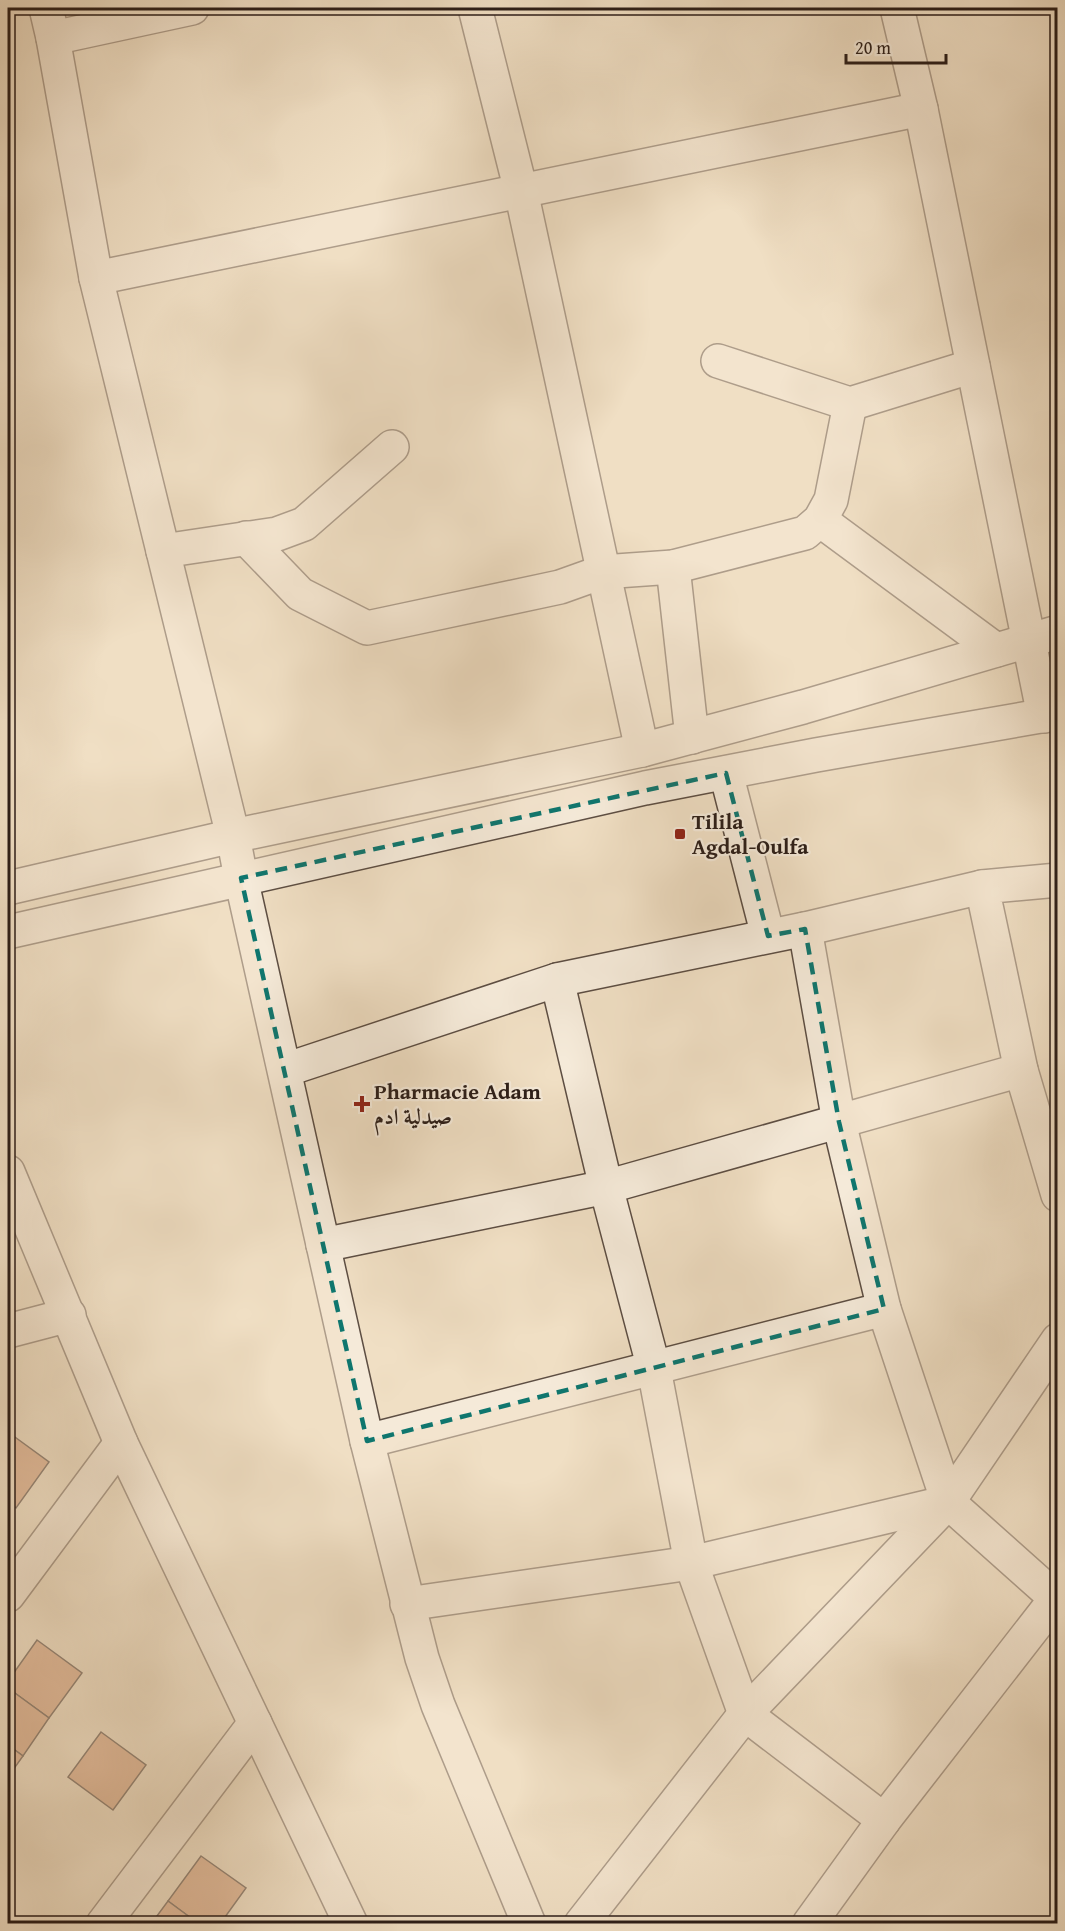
<svg xmlns="http://www.w3.org/2000/svg" width="1065" height="1931" viewBox="0 0 1065 1931" font-family="'Gentium Book Plus',Amiri,serif">
<style>
.building{fill:#d3956d;stroke:#2c1e18;stroke-width:1.5}
.lines{fill:none;stroke-linecap:round;stroke-linejoin:round}
.minor-casing{stroke:#5d4e43;stroke-width:36}
.tertiary-casing{stroke:#5d4e43;stroke-width:36}
.minor{stroke:#f5ead9;stroke-width:33}
.tertiary{stroke:#f5ead9;stroke-width:33}
.marked{fill:none;stroke:#0f766e;stroke-width:4.5;stroke-dasharray:12 8;stroke-linejoin:round}
.poi-dot{fill:#8f2418;stroke:#f5ead9;stroke-width:2}
.labels{text-anchor:middle;dominant-baseline:central;stroke-width:4.5;stroke-linejoin:round;paint-order:stroke}
.poi-label{font-size:22px;font-weight:bold;fill:#2c1e18;stroke:#f5ead9;text-anchor:start}
</style>
<rect width="100%" height="100%" fill="#f0dfc4"/>
<filter id="stains"><feTurbulence type="fractalNoise" baseFrequency=".00333" numOctaves="4"/><feColorMatrix values="0 0 0 0 .2 0 0 0 0 .09 0 0 0 0 .02 0 0 0 .5 -.17"/></filter>
<radialGradient id="worn" r=".72"><stop offset=".6" stop-color="#630" stop-opacity="0"/><stop offset="1" stop-color="#630" stop-opacity=".3"/></radialGradient>
<g class="building">
<polygon points="8,1432 49,1462 16,1508 8,1501"/>
<polygon points="37,1640 82,1673 49,1718 8,1688 8,1681"/>
<polygon points="8,1688 49,1718 23,1756 8,1745"/>
<polygon points="101,1732 146,1765 113,1810 68,1777"/>
<polygon points="8,1745 23,1756 8,1777"/>
<polygon points="201,1856 246,1888 220,1924 199,1924 168,1901"/>
<polygon points="168,1901 199,1924 151,1924"/>
</g>
<g class="lines">
<g class="minor-casing">
<g id="minor">
<polyline points="46,8 53,38 96,278 233,836 241,878 367,1441 422,1658 438,1705 529,1924"/>
<polyline points="475,8 521,191 642,750"/>
<polyline points="897,8 921,109 1044,716"/>
<polyline points="53,38 192,8"/>
<polyline points="96,278 921,109"/>
<polyline points="718,361 850,404 973,366"/>
<polyline points="820,520 996,650"/>
<polyline points="246,538 300,594 367,628 560,587 602,572 673,567 805,533 820,520 831,500 850,404"/>
<polyline points="163,551 277,534 304,524 392,447"/>
<polyline points="673,567 692,737"/>
<polyline points="726,773 768,936"/>
<polyline points="1058,880 982,887 1021,1070 1058,1195"/>
<polyline points="805,929 839,1122 884,1309 948,1502 1058,1600"/>
<polyline points="557,980 606,1187 654,1369 691,1563 745,1714 884,1820"/>
<polyline points="285,1070 557,980 805,929 982,887"/>
<polyline points="8,1172 121,1443 351,1924"/>
<polyline points="323,1245 606,1187 1021,1070"/>
<polyline points="8,1331 69,1315"/>
<polyline points="367,1441 884,1309"/>
<polyline points="8,1595 121,1443"/>
<polyline points="407,1604 691,1563 948,1502"/>
<polyline points="103,1924 255,1723"/>
<polyline points="581,1924 745,1714 948,1502 1058,1340"/>
<polyline points="809,1924 884,1820 1058,1596"/>
</g>
</g>
<g class="tertiary-casing">
<g id="tertiary">
<polyline points="8,888 233,836 642,750 803,707 1058,632"/>
<polyline points="8,932 645,788 816,755 1058,713"/>
</g>
</g>
<use href="#minor" class="minor"/>
<use href="#tertiary" class="tertiary"/>
</g>
<path d="M0 0H1065V1931H0ZM 726,773 L 768,936 L 805,929 L 839,1122 L 884,1309 L 367,1441 L 241,878 Z" fill="#f0dfc4" fill-opacity=".55" fill-rule="evenodd"/>
<path class="marked" d="M 726,773 L 768,936 L 805,929 L 839,1122 L 884,1309 L 367,1441 L 241,878 Z"/>
<g class="poi-dot">
<rect x="674" y="828" width="12" height="12" rx="3"/>
<path d="M359 1095h6v6h6v6h-6v6h-6v-6h-6v-6h6z"/>
</g>
<g class="labels">
<g class="poi-label">
<text x="692" y="821">Tilila<tspan x="692" dy="25">Agdal-Oulfa</tspan></text>
<text x="374" y="1091">Pharmacie Adam<tspan x="374" dy="25">صيدلية ادم</tspan></text>
</g>
</g>
<rect width="1065" height="1931" fill="none" stroke="#f0dfc4" stroke-width="30"/>
<rect x="9" y="9" width="1047" height="1913" fill="none" stroke="#2c1e18" stroke-width="3"/>
<rect x="15" y="15" width="1035" height="1901" fill="none" stroke="#2c1e18" stroke-width="1.5"/>
<path d="M846 54v9h100v-9" fill="none" stroke="#2c1e18" stroke-width="3"/>
<text x="855" y="54" font-size="18" fill="#2c1e18" stroke="#f5ead9" stroke-width="4.5" paint-order="stroke">20 m</text>
<rect width="100%" height="100%" filter="url(#stains)"/>
<rect width="100%" height="100%" fill="url(#worn)"/>
</svg>
